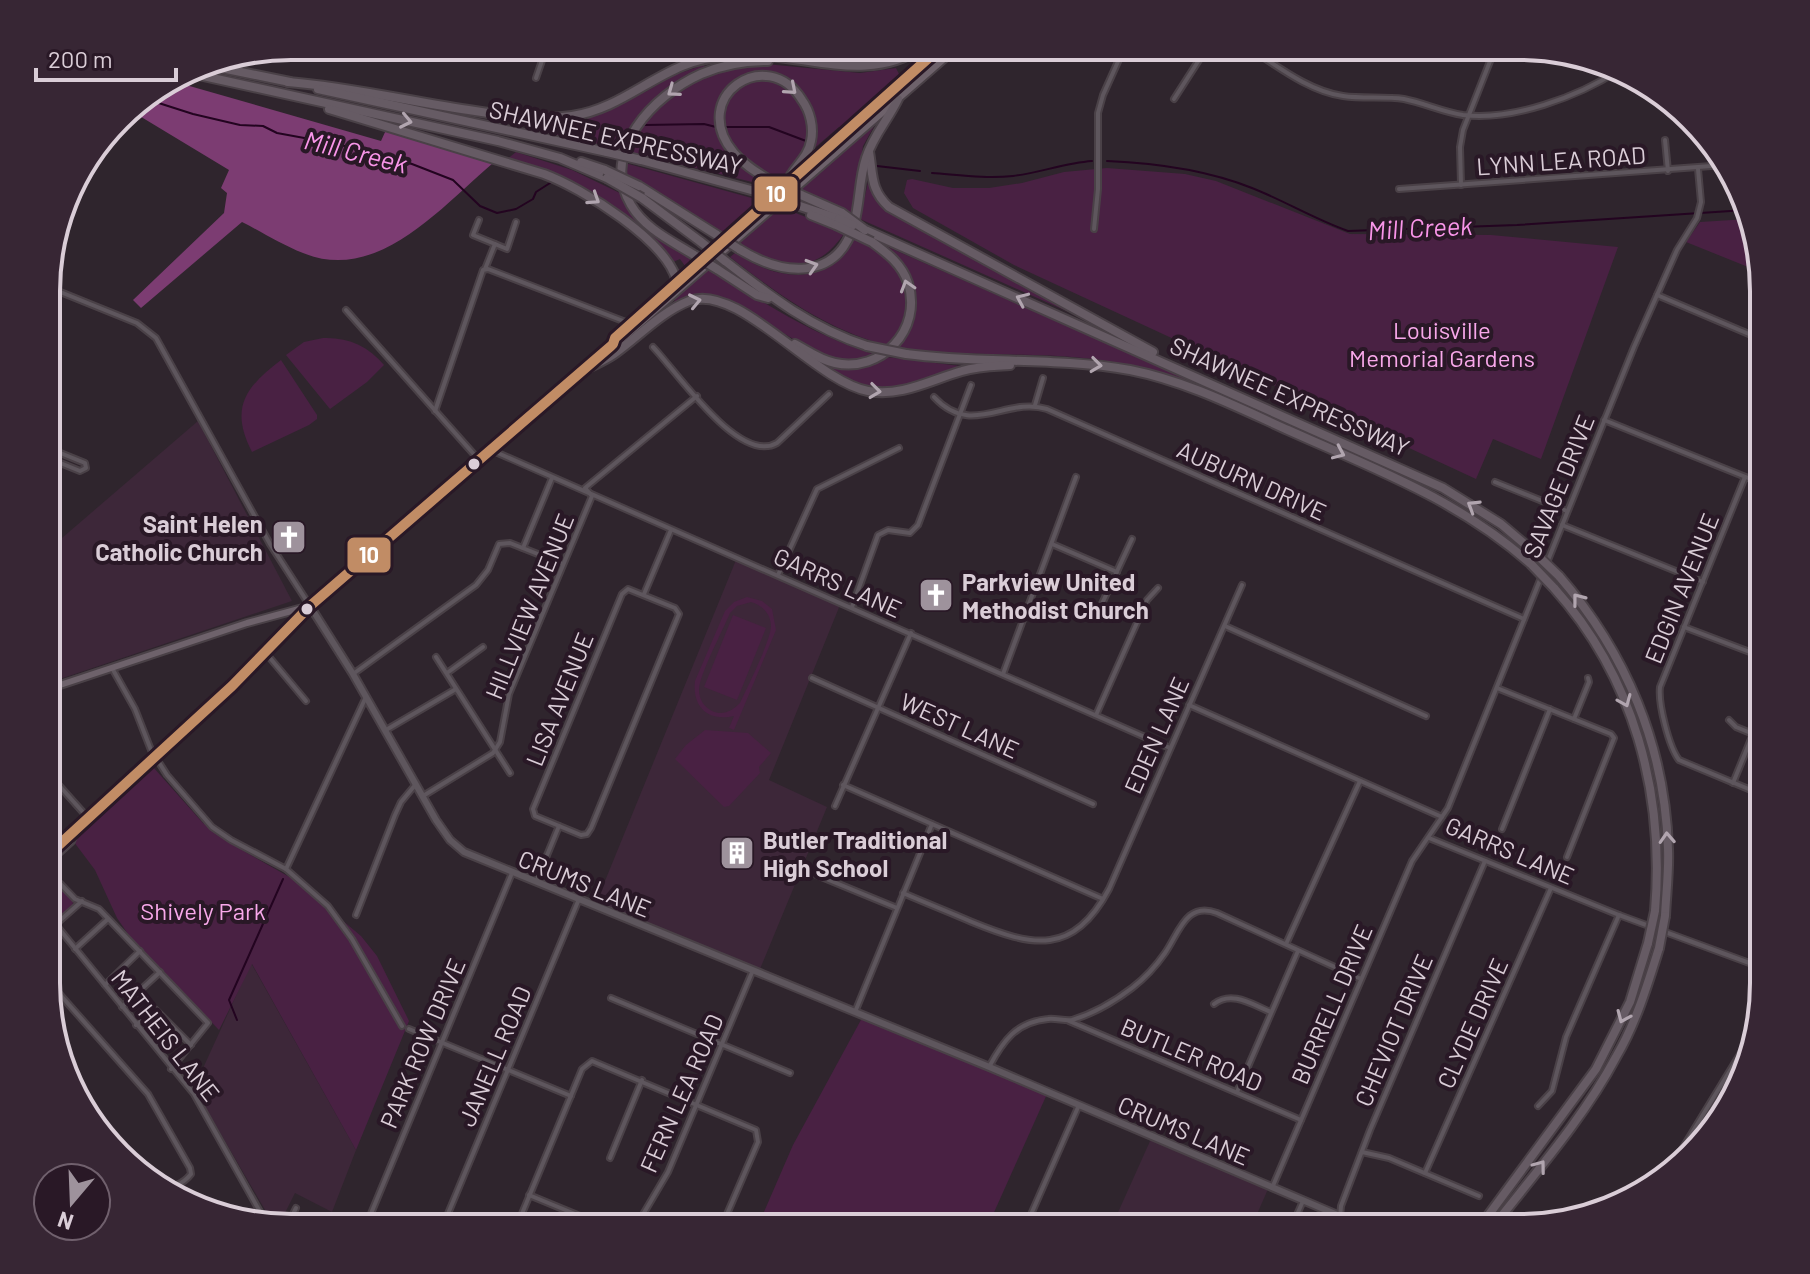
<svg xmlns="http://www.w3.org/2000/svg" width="1810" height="1274" viewBox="0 0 1810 1274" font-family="Barlow,sans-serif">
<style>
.built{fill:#3d2739}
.green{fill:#492143;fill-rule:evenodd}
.forest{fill:#7c3c72}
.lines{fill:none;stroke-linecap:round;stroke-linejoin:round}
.stream{stroke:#230420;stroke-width:2}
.street-casing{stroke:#4a4147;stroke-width:8}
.secondary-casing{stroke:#4a4147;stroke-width:10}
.primary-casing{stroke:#4a4147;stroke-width:10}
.highway-casing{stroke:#4a4147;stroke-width:12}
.street{stroke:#5e565d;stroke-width:4}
.secondary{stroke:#5e565d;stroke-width:6}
.primary{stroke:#6e626b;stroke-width:6}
.highway{stroke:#665b64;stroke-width:8}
.highway-bridge-casing{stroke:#4a4147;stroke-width:12;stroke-linecap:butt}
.highway-bridge{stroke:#665b64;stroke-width:8}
.bus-1-casing{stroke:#291826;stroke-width:16}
.bus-1{stroke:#c18c65;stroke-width:10}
.oneway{stroke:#b1a5af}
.bus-dot{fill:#dacdd7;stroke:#291826;stroke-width:3}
.labels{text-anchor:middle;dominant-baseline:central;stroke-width:8;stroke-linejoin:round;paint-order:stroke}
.street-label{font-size:24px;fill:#dacdd7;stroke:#291826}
.park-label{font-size:24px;fill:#f8a8ea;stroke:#291826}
.poi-label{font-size:24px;font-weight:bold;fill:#dacdd7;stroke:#291826;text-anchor:start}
.water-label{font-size:26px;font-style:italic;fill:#f995e9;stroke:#291826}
.rim{fill:none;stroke:#dacdd7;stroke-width:4}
.line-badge{stroke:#291826;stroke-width:3}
.badge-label{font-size:22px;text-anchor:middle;font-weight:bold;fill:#fff}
</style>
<rect width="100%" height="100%" fill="#2f252d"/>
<g class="built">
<polygon points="198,421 292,601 48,683 48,550"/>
<polygon points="736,560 840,605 769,780 827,807 760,969 596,903"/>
<polygon points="251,963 356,1150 332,1212 295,1193 278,1227 275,1227 194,1088"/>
<polygon points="1151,1139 1268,1189 1251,1228 1111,1228"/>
</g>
<g class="green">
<path d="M 766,64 L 860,73 L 896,68 L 899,74 L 907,71 L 843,128 L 839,127 L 811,151 C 818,134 817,115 806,99 C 768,42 687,87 725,148 C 734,164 753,172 764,185 L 627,151 C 641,111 687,77 728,68 C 740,65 754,65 766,64 Z"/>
<path d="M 704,65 L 705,69 C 671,91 636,110 621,149 L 539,131 L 548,124 L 591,117 L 647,91 L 674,75 Z"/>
<path d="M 762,79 C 792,86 817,113 806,146 C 802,159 788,172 777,180 C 761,170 742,161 731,145 C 711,114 728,83 762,79 Z"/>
<polygon points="878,119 863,146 852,214 800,189"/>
<path d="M 516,152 L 572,170 L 624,195 L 626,202 L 691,258 L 686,267 L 679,272 L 678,270 L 685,266 L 680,259 L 673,262 C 619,206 580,181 506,160 Z"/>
<polygon points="625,163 759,200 724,234 655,190 624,173"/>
<polygon points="1107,168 1185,174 1216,181 1350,234 1491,235 1618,247 1541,459 1493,439 1476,479 1014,265 913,208 904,193 907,180 912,179 953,188 989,188 1022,183 1064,172"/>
<polygon points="868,182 876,198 1089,321 860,219"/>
<path d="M 780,207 L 845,232 C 814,279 780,267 738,243 Z"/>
<polygon points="1748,219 1763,273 1686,242 1700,222"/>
<path d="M 855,237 C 906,261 922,298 889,346 C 827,330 780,296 730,257 L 735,253 C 778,281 827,288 855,237 Z"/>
<path d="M 888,247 L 1185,378 L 1185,380 C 1152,369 1117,361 1083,358 C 1021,352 959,357 897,347 C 928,305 909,289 887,249 Z"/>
<path d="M 709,269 C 765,303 812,335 876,355 L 864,360 L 836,361 L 808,348 L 752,314 L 699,297 L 665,310 L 675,301 L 674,299 Z"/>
<path d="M 323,338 C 348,337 368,346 384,365 L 367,382 L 330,409 L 286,355 L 304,342 Z"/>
<path d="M 886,357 L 960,366 C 918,393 867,399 826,366 L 859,368 Z"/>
<path d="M 281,360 L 317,415 L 317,419 L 309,425 L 252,452 C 229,407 246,387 281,360 Z"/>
<path d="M 747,597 L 762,601 L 772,609 L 776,630 L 734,730 L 729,728 L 734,716 C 708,722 692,707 695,681 L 725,611 L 734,602 ZM 751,602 C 762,605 770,613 771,625 C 772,638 747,688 740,703 C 732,711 723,716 712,711 C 704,707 699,699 699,690 C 699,675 723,630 730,613 L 737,606 Z"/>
<polygon points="733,615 766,628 737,700 704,687"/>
<polygon points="705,730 748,733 771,753 759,767 760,773 729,806 724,807 675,759 686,745"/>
<polygon points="153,767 203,823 247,853 293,879 361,936 377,956 409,1021 356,1150 252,964 219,1030 130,937 117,918 95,870 74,842"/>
<path d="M 48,875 L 73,902 L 72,908 L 58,919 C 42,913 48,890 48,875 Z"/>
<polygon points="862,1018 1047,1094 987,1228 757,1228 793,1145"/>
</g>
<path class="forest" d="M 172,81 L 381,141 L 386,130 L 493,163 C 442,206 378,284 303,253 C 282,245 262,232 242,222 L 141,308 L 133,300 L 224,213 L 227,193 L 221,188 L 229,170 L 128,109 Z"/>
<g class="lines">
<g class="stream">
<polyline points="143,98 193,114 240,125 263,126 277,133 337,144 412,164 453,180 480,206 497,213 516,209 533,199 536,192 550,183"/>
<polyline points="645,125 704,124 716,127"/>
<polyline points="725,127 769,127 806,141"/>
<path d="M 1107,161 C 1155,163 1207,170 1252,188 C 1285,201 1314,219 1348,231 L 1517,225 L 1746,210"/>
<polyline points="877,166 920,171"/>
<path d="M 932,173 C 959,175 986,179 1013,176 C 1039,173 1065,163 1092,161"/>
<polyline points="237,1020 229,1000 283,879"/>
</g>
<g class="street-casing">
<g id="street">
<path d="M 440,46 C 453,51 463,58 474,46"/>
<polyline points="576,46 579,48"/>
<path d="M 1246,46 C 1276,65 1308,91 1343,96 C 1363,99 1384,96 1404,99 C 1424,103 1443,112 1463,115 C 1512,121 1578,97 1619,70"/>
<polyline points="361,53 363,46"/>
<polyline points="536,78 547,46"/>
<polyline points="1174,99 1208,46"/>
<polyline points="1665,140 1668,171"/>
<polyline points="1461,185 1460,147 1463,130 1496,46"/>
<polyline points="1399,189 1725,165"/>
<polyline points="479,220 473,235 495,244"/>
<polyline points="1094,229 1098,189 1098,113 1103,95 1125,46"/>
<polyline points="485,269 495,244 507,249 516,222"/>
<polyline points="48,287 137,323 156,338 270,544 310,606"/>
<polyline points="1657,295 1763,340"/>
<polyline points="346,310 479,460"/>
<path d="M 653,347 C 677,372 739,465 777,443 L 829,394"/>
<path d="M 934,397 C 972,438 1006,396 1047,409 L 1524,619"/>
<polyline points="1035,405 1043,378"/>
<polyline points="435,411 483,270 488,269 631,324"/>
<polyline points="1604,420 1763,484"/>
<polyline points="48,448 85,463 86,468 80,471 48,458"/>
<polyline points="491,450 1170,748"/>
<path d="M 1745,477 L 1660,687 C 1658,704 1669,747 1679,760 L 1763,795"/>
<polyline points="1495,482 1567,511"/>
<polyline points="1562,525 1703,582"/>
<polyline points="1052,544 1117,572"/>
<polyline points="523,548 552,478"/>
<polyline points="778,575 817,489 899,448"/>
<polygon points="628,589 675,608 679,614 591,828 587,834 581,835 535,816 533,809 622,594"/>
<polyline points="644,594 671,530"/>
<polyline points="852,607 878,535 888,530 910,533 918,525 971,385"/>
<polyline points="1100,608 1132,539"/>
<polyline points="1225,626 1426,716"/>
<polyline points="1684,627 1763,657"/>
<polyline points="265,652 306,701"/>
<polyline points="436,657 510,773"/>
<polyline points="112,668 135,709 151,750 167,775 212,827 231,840 286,869 328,906 352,939 402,1026"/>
<polyline points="447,673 483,647"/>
<polyline points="353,674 476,585 488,570 499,544 510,543 563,564"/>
<polyline points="1003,674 1076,477"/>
<polyline points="812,678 1093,804"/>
<polyline points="1497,688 1611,734 1614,738 1567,857"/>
<polyline points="1189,705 1442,817"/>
<polyline points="1096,715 1147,600 1158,588"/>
<polyline points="1574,719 1589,682 1588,678"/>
<polyline points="1729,720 1736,727 1763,738"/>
<polyline points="386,730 456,689"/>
<polyline points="48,773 89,819"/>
<polyline points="1733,783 1753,734"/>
<polyline points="843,785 1103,899"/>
<polyline points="423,796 493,753 500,742 509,694 592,496 585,488 697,396"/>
<polyline points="835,806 911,633"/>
<polyline points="1502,829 1550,709"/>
<polyline points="1429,838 1619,915 1763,968"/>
<polyline points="286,869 365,699"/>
<polyline points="802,869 897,908"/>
<polyline points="48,871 75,899 99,909 208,1023 171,1069"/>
<polyline points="536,882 559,826"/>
<path d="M 903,893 C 926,903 949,912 972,922 C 1033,947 1073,956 1109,889 L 1242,585"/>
<polyline points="48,915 194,1094 268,1226"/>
<polyline points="356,915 395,815 401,802 416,784"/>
<polyline points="56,924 82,901"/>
<polyline points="1286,944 1360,781"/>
<polyline points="75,949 108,919"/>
<path d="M 48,981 L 148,1094 L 190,1168 L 191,1174 C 184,1183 171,1190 160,1187"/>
<polyline points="105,985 140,951"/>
<polyline points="611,998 790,1073"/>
<path d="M 1214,1004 C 1232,990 1253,1005 1271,1012"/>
<polyline points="122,1007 160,972"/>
<polyline points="855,1012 932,824"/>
<polyline points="1069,1021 1301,1120"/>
<polyline points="136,1025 156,1010 191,1045"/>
<polyline points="409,1029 571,1096"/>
<path d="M 989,1067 C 1003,1041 1016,1022 1048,1019 C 1055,1018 1065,1021 1072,1020 C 1092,1014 1115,1001 1132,988 C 1145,978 1156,966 1165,953 C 1179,933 1186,901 1217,913 L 1361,979"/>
<polyline points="1237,1092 1298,951"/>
<polyline points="1538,1106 1552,1091 1566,1037 1619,915"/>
<polyline points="1362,1152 1389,1158 1479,1196"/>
<polyline points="610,1158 642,1080"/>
<polyline points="1671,1167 1759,1023"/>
<polyline points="1425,1173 1551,888"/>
<polyline points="1272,1188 1412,861 1448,808 1634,347 1677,250 1697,218 1701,202 1698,169"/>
<polyline points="529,1195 609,1228"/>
<polyline points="1536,1224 1543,1222"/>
<polyline points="286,1228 296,1208"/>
<polyline points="365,1228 512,873"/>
<polyline points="442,1228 579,899"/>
<polyline points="516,1228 582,1069 592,1061 756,1130 758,1142 721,1228"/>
<polyline points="635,1228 668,1172 753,970"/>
<polyline points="1025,1228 1079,1105"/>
<polyline points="1291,1228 1303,1201"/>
<polyline points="1339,1228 1341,1206 1370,1130 1485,861"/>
</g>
</g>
<g class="secondary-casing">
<polyline id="secondary" points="310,606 353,674 436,820 450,840 464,852 987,1066 1340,1216 1356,1228"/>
</g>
<g class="primary-casing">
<g id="primary">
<polyline points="613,344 615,338 942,46"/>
<polyline points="48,689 247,623 310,606"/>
<polyline points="48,855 232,686 310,606 573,377 613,344 619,342 959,46"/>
<polyline points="48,862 71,841 75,832"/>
</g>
</g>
<g class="highway-casing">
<g id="highway">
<polyline points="202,64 290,82"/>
<polyline points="185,72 498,141 560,158 607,178"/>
<path d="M 288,82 C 351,87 412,102 475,111 C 507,116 539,121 572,116 C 614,110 644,82 682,66 C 699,59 718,56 736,55 C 803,51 864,87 925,46"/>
<polyline points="318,89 607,152"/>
<path d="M 329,109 L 544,174 C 582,188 668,241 677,282"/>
<path d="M 869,152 C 873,174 870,190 889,207 L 1153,352"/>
<polyline points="641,160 762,193"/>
<polyline points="581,162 605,170"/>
<path d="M 774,183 C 760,174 745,166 734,153 C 687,97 767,43 802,100 C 810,111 814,127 811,141 C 808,159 792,168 787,183"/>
<polyline points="639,186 717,235"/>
<polyline points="801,195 842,213"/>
<polyline points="642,198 701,242"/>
<polyline points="791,203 839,219"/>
<polyline points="811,215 836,225"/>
<polyline points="865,230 1443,488 1501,524 1535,553"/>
<path d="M 739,249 C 781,275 837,283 854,224 C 860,203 859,179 866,158 C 874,134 888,120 898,99"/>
<path d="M 694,255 C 672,241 645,229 631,205 C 599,151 654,95 701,74 C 722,65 745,61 768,61"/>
<path d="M 725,261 C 770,296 811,328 867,346"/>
<polyline points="717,269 757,295 768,298"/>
<path d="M 795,344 C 808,351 820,360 835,363 C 881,373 923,330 908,283 C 902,264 887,253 872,242"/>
<path d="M 906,354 C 980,364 1056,357 1130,370 C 1186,381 1237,407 1288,430 C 1375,469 1459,500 1531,564"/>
<path d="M 582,371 C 593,365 604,361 614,354 C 638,337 661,312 689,301 C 738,282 814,381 868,391 C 902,397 930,380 962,371 C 978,366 994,366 1010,365"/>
<path d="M 1559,576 C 1626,653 1665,746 1668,849 C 1669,871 1666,894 1665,916"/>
<path d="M 1554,588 C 1634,677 1665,793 1655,911"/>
<polyline points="1479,1228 1596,1069 1630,1002 1648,943"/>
<path d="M 1492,1228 C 1535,1173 1583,1119 1616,1057 C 1636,1023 1647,986 1659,948"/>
</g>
</g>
<use href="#street" class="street"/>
<use href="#secondary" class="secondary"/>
<use href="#primary" class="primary"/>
<use href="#highway" class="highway"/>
<g class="highway-bridge-casing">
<g id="highway-bridge">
<polyline points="607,152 641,160"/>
<polyline points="605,170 639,186"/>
<polyline points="607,178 642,198"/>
<polyline points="774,183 801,195"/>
<polyline points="762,193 791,203"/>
<polyline points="842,213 865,230"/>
<polyline points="839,219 853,225"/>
<polyline points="836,225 872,242"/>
<polyline points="717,235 739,249"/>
<polyline points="701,242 725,261"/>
<polyline points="694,255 717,269"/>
<polyline points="867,346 906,354"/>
<polyline points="1535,553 1559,576"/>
<polyline points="1531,564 1554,588"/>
<polyline points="1648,943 1655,911"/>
<polyline points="1659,948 1665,916"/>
</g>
</g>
<use href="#highway-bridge" class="highway-bridge"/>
<g class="bus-1-casing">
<g id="bus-1">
<polyline points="613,344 615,338 942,46"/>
<polyline points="48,855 232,686 310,606 611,346"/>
</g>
</g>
<use href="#bus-1" class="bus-1"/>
</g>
<defs><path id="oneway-chevron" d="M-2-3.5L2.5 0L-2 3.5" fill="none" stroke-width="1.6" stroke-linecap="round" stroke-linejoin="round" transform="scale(2)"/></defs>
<g class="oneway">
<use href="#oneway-chevron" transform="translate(791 89) rotate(41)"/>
<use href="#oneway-chevron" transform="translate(673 91) rotate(144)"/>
<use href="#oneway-chevron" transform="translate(406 121) rotate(12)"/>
<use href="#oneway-chevron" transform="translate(594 199) rotate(33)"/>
<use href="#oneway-chevron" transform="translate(812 266) rotate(-17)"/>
<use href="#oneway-chevron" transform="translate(907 286) rotate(-107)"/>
<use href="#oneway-chevron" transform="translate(1022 299) rotate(-156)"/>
<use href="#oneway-chevron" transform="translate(695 301) rotate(-12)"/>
<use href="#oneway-chevron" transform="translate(1096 365) rotate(7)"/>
<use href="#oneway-chevron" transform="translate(875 391) rotate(7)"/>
<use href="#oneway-chevron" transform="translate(1339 453) rotate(24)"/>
<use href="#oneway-chevron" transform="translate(1473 506) rotate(-148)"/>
<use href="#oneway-chevron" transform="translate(1578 599) rotate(-128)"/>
<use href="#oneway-chevron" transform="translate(1625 701) rotate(67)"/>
<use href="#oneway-chevron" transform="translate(1667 838) rotate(-93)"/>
<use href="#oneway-chevron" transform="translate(1623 1017) rotate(113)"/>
<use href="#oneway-chevron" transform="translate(1540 1166) rotate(-53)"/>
</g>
<defs>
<g id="church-square" transform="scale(1.8)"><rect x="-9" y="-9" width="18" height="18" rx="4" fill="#9e929c" stroke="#291826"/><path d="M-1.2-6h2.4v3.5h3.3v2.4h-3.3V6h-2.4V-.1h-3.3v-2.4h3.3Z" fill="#fff"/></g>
<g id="building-square" transform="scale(1.8)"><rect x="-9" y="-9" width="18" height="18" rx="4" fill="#9e929c" stroke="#291826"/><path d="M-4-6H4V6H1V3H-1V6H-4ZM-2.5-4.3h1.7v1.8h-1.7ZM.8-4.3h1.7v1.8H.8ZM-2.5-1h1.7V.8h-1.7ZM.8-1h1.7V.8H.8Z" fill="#fff"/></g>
</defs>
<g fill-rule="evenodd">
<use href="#church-square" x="289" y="537"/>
<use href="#church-square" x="936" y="595"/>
<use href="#building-square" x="737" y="853"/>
</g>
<g class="bus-dot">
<circle cx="474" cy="464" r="7"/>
<circle cx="307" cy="609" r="7"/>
</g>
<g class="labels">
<g class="street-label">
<text transform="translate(616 137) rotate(13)">SHAWNEE EXPRESSWAY</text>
<text transform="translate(1561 160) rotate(-4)">LYNN LEA ROAD</text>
<text transform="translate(1290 396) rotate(24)">SHAWNEE EXPRESSWAY</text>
<text transform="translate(1252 480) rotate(24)">AUBURN DRIVE</text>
<text transform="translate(1558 486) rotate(-68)">SAVAGE DRIVE</text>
<text transform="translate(838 582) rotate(24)">GARRS LANE</text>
<text transform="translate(1681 588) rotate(-68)">EDGIN AVENUE</text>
<text transform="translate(529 606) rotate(-68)">HILLVIEW AVENUE</text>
<text transform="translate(559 699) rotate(-68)">LISA AVENUE</text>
<text transform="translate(960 725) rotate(24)">WEST LANE</text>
<text transform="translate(1156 735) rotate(-66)">EDEN LANE</text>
<text transform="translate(1510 850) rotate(23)">GARRS LANE</text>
<text transform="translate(585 883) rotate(22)">CRUMS LANE</text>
<text transform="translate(1331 1004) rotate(-67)">BURRELL DRIVE</text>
<text transform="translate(1472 1023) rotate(-66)">CLYDE DRIVE</text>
<text transform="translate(1393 1030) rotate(-67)">CHEVIOT DRIVE</text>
<text transform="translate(166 1035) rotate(52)">MATHEIS LANE</text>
<text transform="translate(422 1043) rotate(-67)">PARK ROW DRIVE</text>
<text transform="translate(1192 1054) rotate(23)">BUTLER ROAD</text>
<text transform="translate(494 1056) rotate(-67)">JANELL ROAD</text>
<text transform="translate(681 1093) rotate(-66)">FERN LEA ROAD</text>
<text transform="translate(1184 1130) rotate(23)">CRUMS LANE</text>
</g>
<g class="park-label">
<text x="1442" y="329">Louisville<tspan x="1442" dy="28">Memorial Gardens</tspan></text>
<text x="203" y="910">Shively Park</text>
</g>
<g class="poi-label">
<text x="263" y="523" text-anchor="end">Saint Helen<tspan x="263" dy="28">Catholic Church</tspan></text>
<text x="962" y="581">Parkview United<tspan x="962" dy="28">Methodist Church</tspan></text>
<text x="763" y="839">Butler Traditional<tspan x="763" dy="28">High School</tspan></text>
</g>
<g class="water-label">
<text transform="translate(356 151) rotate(14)">Mill Creek</text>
<text transform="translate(1420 227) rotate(-3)">Mill Creek</text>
</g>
</g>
<path d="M0 0H1810V1274H0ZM291 60H1519A231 231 0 0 1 1750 291V983A231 231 0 0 1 1519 1214H291A231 231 0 0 1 60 983V291A231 231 0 0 1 291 60Z" fill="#372634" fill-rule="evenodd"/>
<path class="rim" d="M291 60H1519A231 231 0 0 1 1750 291V983A231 231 0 0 1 1519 1214H291A231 231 0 0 1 60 983V291A231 231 0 0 1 291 60Z"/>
<g class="line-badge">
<rect x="753" y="175" width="46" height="38" rx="8" fill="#c18c65"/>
<rect x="346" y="536" width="46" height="38" rx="8" fill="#c18c65"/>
</g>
<g class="badge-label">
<text x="776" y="202">10</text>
<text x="369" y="563">10</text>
</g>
<g transform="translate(72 1202) rotate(199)"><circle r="38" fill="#291826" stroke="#70606d" stroke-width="2"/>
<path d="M0-6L14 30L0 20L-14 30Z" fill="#9e929c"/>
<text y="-12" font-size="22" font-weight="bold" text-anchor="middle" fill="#dacdd7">N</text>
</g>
<path d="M36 68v12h140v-12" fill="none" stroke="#dacdd7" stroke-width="4"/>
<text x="48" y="68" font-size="24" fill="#dacdd7" stroke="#291826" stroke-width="6" paint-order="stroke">200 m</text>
</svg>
